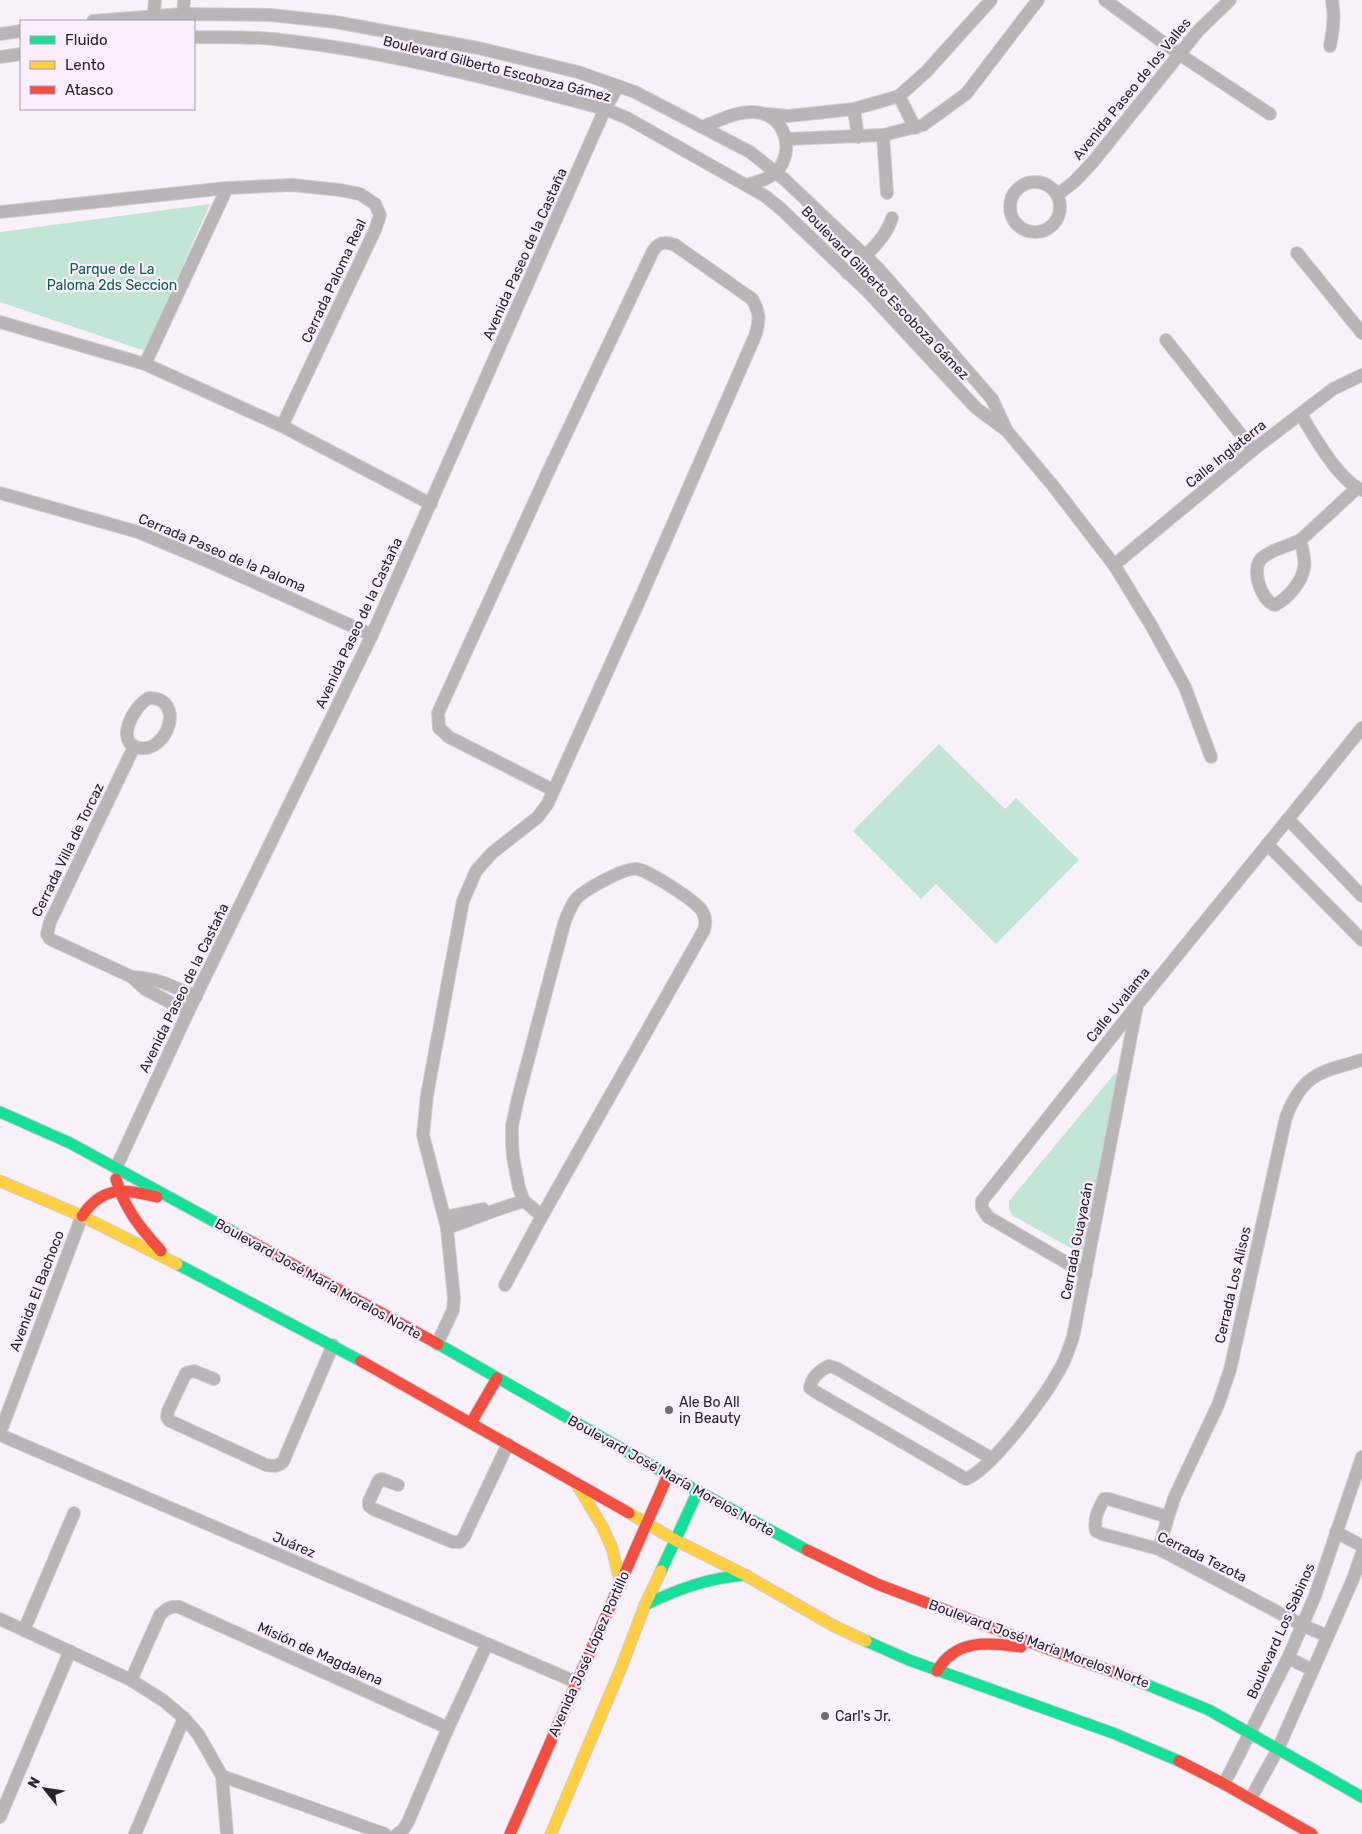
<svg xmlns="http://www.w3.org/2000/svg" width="1362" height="1834" viewBox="0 0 1362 1834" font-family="Rubik,sans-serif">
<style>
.green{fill:#c2e5d6}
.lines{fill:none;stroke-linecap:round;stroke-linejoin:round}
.street-casing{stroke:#d2cdd4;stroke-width:14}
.fast-casing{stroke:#d2cdd4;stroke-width:13}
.slow-casing{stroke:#d2cdd4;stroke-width:13}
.jam-casing{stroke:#d2cdd4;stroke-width:13}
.street{stroke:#b9b5b6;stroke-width:12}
.fast{stroke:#16e098;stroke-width:11}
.slow{stroke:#ffcf43;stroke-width:11}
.jam{stroke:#f24e42;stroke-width:11}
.poi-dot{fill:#716c73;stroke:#f9edfe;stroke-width:2}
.labels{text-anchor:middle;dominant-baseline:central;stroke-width:4.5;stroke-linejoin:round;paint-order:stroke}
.street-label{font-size:14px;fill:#28242a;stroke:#f9edfe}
.park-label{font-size:14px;fill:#076644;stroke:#f9edfe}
.poi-label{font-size:14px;fill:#28242a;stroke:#f9edfe;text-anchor:start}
</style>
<rect width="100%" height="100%" fill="#f8f1fa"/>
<g class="green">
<polygon points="210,204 145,351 0,302 0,232"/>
<polygon points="939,744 1005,809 1016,798 1079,860 996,944 936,884 921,899 853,831"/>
<polygon points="1116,1072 1118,1080 1087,1245 1080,1251 1072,1249 1012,1215 1009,1209 1009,1201"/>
</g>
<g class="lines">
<g class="street-casing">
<g id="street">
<polyline points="1105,0 1179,54 1270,114"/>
<polyline points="93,21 183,14 271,15 335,22 478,48 578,72 635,92 750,152 784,179 878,268 992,399 1006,429"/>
<polyline points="153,21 155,0"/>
<polyline points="183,21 184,0"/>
<polyline points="0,34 21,31"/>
<path d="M 194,37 C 223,38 253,36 281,40 C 392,52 499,81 605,109 L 627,118 L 765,196 L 781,209 L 868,292 L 976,408 L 1007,431 L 1054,487 L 1114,565 L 1151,625 L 1185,687 L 1211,757"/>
<path d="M 1330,46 C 1333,30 1335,16 1332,0"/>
<polyline points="0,57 21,54"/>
<polyline points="899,96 915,128"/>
<polyline points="854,109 858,137"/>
<polyline points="766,114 788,116 854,109 899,96 926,72 991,0"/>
<path d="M 702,127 C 718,121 737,111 754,112 C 785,113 797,152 775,173 C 767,180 756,182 746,185"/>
<polyline points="883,135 887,193"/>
<polyline points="786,139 883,135 923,125 966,94 1038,0"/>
<circle cx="1035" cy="207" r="25"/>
<polyline points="1057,195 1074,182 1092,163 1198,31 1230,0"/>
<polyline points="0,212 227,188 292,185 340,190 360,194 375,204 380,215 375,230 282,426"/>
<polyline points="1297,253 1362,333"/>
<path d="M 847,273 C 863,257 885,241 892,218"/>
<polyline points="0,322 145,364 282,426 431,504"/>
<polyline points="1166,340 1253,450"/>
<polyline points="145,364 227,188"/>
<path d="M 1301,415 C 1314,436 1339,481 1362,490"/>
<polyline points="0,493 138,532 205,560 372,635"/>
<path d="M 1300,540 C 1302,548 1306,559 1304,568 C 1302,582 1287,599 1275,605 C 1261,601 1251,570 1261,559 C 1271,549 1288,547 1300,540 C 1306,536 1311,530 1317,525 C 1330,513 1344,500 1357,488"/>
<polyline points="1114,565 1253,450 1333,389 1362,375"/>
<path d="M 149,698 C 186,698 168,752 140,748 C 113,744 134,705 149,698 Z"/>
<polyline points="134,747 50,922 47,934 50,939 132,977 145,989 188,1012"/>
<polyline points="1288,819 1362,896"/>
<polyline points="1267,844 1362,940"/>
<path d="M 132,977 C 158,978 172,986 196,997"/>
<polyline points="116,1168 188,1012 372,635 605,109 618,86"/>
<polyline points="445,1217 483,1209"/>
<path d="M 447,1228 C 473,1219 497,1209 524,1201"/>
<polyline points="1086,1274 988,1217 982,1208 982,1201 1137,1005 1362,728"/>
<path d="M 505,1285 L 542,1216 L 704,930 C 706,923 706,917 702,911 C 696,901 649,871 637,869 C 625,867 584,890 576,899 C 570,907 567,915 564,924 L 518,1098 L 512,1126 L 512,1142 L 513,1157 L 519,1188 L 524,1201 L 542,1216"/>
<path d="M 437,1344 L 453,1310 L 454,1298 L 447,1228 L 423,1135 L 427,1095 L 463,901 L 476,871 L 492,853 L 538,817 L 548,803 L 640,599 L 755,336 C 760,321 760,312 752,299 L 675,245 C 663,241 658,242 652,253 L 548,472 L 438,713 L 439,728 L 449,737 L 553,790"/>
<path d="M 214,1379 L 194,1371 L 186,1373 L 168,1411 L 167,1417 L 170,1421 L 266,1465 C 273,1466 277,1467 283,1462 L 333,1345"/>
<polyline points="0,1433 82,1216"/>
<polyline points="0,1435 576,1682"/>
<path d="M 991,1458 L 836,1368 L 829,1366 C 820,1370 811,1378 810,1388 L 814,1391 L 966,1479 C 993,1468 1045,1396 1060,1369 C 1066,1359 1069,1348 1073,1337 L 1137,1005"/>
<polyline points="398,1485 382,1479 379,1480 369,1501 369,1506 373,1509 453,1542 460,1542 464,1537 508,1444"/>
<path d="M 1168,1517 L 1109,1499 L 1104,1499 C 1098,1509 1093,1520 1096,1531 L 1102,1534 L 1159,1549 L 1302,1625 L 1327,1636"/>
<polyline points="1336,1532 1362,1546"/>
<path d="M 1159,1549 L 1168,1517 L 1175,1496 L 1218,1405 L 1230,1370 L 1286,1117 C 1303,1073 1321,1072 1362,1060"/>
<polyline points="0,1619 131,1680 164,1701 184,1718 198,1734 222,1776 227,1834"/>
<polyline points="24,1630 74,1513"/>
<polyline points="1288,1658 1313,1670"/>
<path d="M 131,1680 L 160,1615 C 166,1609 170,1606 179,1607 L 448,1728"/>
<polyline points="222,1776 385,1834"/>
<polyline points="1224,1784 1288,1658 1315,1596 1362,1457"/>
<polyline points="1251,1798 1278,1749 1353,1579 1362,1553"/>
<polyline points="0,1817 70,1651"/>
<polyline points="135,1834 184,1718"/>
<polyline points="397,1834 403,1830 408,1822 448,1728 487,1644"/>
</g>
</g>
<g class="fast-casing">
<g id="fast">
<polyline points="0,1112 70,1143 248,1240"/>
<polyline points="177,1264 361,1361"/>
<polyline points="438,1344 668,1475 807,1550"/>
<polyline points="661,1571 698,1491"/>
<path d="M 645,1605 C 678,1589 708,1578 745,1575"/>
<polyline points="866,1641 909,1660 1113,1733 1179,1761"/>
<polyline points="1128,1677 1209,1710 1362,1797"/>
</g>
</g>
<g class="slow-casing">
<g id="slow">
<polyline points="0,1181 82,1216 177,1264"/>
<polyline points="576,1483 602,1526 612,1548 621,1585"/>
<polyline points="629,1513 675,1540 745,1575 834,1626 866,1641"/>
<polyline points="551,1834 621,1668 645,1605 661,1571"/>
</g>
</g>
<g class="jam-casing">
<g id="jam">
<path d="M 116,1179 C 124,1208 141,1229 161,1251"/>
<path d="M 82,1216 C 103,1185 124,1189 157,1197"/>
<polyline points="248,1240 438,1344"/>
<polyline points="361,1361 629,1513"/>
<polyline points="471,1423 497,1378"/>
<polyline points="807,1550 877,1584 1048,1649 1128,1677"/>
<path d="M 937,1671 C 956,1638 988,1643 1021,1647"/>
<polyline points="1179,1761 1224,1784 1312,1834"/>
<polyline points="510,1834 668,1475"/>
</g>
</g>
<use href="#street" class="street"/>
<use href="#fast" class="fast"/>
<use href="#slow" class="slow"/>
<use href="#jam" class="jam"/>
</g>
<g class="poi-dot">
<circle cx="669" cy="1410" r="5"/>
<circle cx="825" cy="1716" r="5"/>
</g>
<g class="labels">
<g class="street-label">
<text transform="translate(497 69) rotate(14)">Boulevard Gilberto Escoboza Gámez</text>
<text transform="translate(1132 89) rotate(-51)">Avenida Paseo de los Valles</text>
<text transform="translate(525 254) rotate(-66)">Avenida Paseo de la Castaña</text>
<text transform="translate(334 281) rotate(-65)">Cerrada Paloma Real</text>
<text transform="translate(885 293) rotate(46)">Boulevard Gilberto Escoboza Gámez</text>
<text transform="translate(1226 454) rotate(-39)">Calle Inglaterra</text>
<text transform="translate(222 553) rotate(23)">Cerrada Paseo de la Paloma</text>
<text transform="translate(359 623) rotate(-65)">Avenida Paseo de la Castaña</text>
<text transform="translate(68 850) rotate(-64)">Cerrada Villa de Torcaz</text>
<text transform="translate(184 988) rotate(-64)">Avenida Paseo de la Castaña</text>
<text transform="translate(1118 1005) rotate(-51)">Calle Uvalama</text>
<text transform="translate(1077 1241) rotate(-79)">Cerrada Guayacán</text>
<text transform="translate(318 1279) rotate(29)">Boulevard José María Morelos Norte</text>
<text transform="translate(1233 1285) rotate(-77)">Cerrada Los Alisos</text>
<text transform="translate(37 1291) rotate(-69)">Avenida El Bachoco</text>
<text transform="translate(671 1476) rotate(29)">Boulevard José María Morelos Norte</text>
<text transform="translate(294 1545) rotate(23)">Juárez</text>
<text transform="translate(1202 1557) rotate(26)">Cerrada Tezota</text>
<text transform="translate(1281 1631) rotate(-66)">Boulevard Los Sabinos</text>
<text transform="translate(1039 1644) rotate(20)">Boulevard José María Morelos Norte</text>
<text transform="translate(320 1654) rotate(24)">Misión de Magdalena</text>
<text transform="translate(589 1654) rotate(-66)">Avenida José López Portillo</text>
</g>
<g class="park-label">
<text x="112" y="269">Parque de La<tspan x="112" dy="16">Paloma 2ds Seccion</tspan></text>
</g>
<g class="poi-label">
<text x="679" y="1402">Ale Bo All<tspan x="679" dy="16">in Beauty</tspan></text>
<text x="835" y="1716">Carl's Jr.</text>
</g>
</g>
<rect x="20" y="20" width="175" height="90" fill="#f9edfe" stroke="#a59da9"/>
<rect x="30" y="36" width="25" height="8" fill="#16e098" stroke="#a59da9"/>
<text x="65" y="45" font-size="15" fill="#28242a">Fluido</text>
<rect x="30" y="61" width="25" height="8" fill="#ffcf43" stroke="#a59da9"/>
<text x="65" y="70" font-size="15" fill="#28242a">Lento</text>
<rect x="30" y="86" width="25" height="8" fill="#f24e42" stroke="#a59da9"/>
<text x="65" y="95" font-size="15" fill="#28242a">Atasco</text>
<g transform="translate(45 1789) rotate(300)" stroke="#f9edfe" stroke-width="4" paint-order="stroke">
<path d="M0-4L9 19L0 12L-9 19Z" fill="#28242a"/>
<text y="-8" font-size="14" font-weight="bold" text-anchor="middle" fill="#28242a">N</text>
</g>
</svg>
